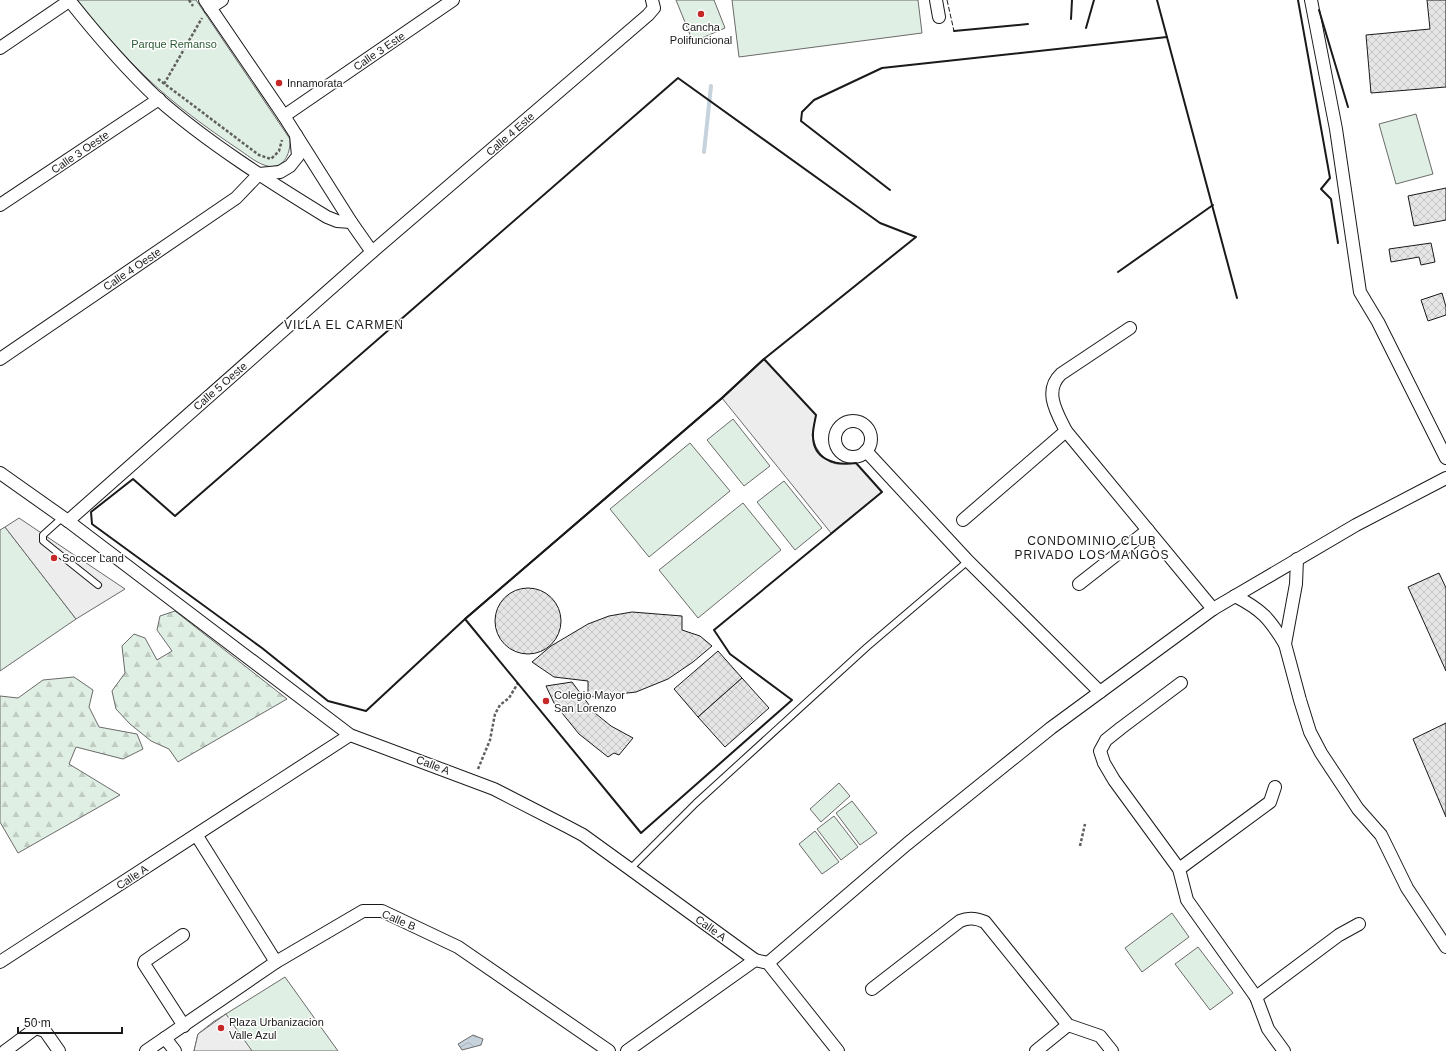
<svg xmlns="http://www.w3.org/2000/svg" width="1446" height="1051" viewBox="0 0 1446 1051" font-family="Helvetica,sans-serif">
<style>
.green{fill:#e0efe3;stroke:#6a6a6a}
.forest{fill:url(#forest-firs);stroke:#6a6a6a}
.parking{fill:#ededed;stroke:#6a6a6a}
.water{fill:url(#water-waves);stroke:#6a6a6a}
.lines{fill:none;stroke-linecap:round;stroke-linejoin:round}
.stream{stroke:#c6d2dc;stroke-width:4}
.building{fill:url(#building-cross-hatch);stroke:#1a1a1a}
.lane-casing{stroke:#1a1a1a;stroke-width:8}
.street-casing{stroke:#1a1a1a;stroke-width:14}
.path{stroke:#5f5f5f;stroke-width:2.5;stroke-dasharray:3 2;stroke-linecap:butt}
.lane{stroke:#fff;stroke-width:6}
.street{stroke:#fff;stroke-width:12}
.fence{stroke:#1a1a1a;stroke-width:1;stroke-dasharray:5 2;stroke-linecap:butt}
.wall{stroke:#1a1a1a;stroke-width:2}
.poi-dot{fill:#c62828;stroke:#fff;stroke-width:1.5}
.labels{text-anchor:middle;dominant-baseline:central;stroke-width:3;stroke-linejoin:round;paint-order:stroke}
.poi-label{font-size:11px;fill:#1a1a1a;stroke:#fff;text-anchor:start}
.park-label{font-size:11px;fill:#2b5a34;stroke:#fff}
.street-label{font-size:11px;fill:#1a1a1a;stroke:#fff}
.neighbourhood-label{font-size:12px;letter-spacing:1px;fill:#1a1a1a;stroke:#fff}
</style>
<defs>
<pattern id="forest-firs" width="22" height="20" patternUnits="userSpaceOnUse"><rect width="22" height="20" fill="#e0efe3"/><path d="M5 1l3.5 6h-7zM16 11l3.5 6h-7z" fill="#c0ccc2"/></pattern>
<pattern id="water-waves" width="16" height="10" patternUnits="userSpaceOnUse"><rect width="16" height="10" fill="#c6d2dc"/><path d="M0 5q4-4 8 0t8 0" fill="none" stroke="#aab4bc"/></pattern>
<pattern id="building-cross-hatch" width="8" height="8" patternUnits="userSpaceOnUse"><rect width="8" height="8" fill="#e6e6e6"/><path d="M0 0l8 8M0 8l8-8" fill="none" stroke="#c5c5c5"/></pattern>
</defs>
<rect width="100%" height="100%" fill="#fff"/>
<g class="green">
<path d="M 77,0 L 196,0 L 290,139 C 291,155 282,172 264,165 C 255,162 246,154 238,149 C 207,128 175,105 148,79 C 123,55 99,28 77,0 Z"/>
<polygon points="676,0 714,0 725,28 693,42"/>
<polygon points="732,0 918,0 922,33 739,57"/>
<polygon points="1416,114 1433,174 1396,184 1379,124"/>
<polygon points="733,419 770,466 744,486 707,440"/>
<polygon points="690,443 730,491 649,557 610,509"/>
<polygon points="784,481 822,528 795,550 757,502"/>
<polygon points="743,503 781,550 698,618 659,570"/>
<polygon points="5,527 76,619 0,671 0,530"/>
<polygon points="839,783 850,796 821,822 810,809"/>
<polygon points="852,801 877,833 860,845 836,813"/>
<polygon points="834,816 858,847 841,860 817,829"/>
<polygon points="815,831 839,862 822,874 799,844"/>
<polygon points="1172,913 1189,937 1142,972 1125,948"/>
<polygon points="1198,947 1233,993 1210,1010 1175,964"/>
<polygon points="285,977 338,1051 194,1051 198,1034 213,1022"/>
</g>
<g class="forest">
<polygon points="175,611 287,699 178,762 169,749 151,741 130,724 116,709 112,691 125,673 122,646 134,634 145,638 157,660 172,651 157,630 160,616"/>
<polygon points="74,677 93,690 89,707 99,727 137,734 143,749 123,759 76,747 69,764 120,795 18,853 0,822 0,696 18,698 43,680"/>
</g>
<g class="parking">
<polygon points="764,359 816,415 812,435 816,447 822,456 830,462 837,464 856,463 882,492 831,533 722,398"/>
<polygon points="19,518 125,589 76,619 5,527"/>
<polygon points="226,1014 252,1051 194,1051 198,1034"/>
</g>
<polygon class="water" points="473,1035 483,1039 481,1045 462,1050 458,1044"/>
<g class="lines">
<polyline class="stream" points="704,152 711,86"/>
</g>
<g class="building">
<polygon points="1427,0 1446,0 1446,87 1371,93 1366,35 1430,29"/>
<polygon points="1446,188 1446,220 1414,226 1408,196"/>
<polygon points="1431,243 1435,262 1421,265 1419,257 1391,262 1389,249"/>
<polygon points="1442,293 1446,307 1446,315 1428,321 1421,300"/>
<polygon points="1439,573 1446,588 1446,671 1408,587"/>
<circle cx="528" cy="621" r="33"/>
<polygon points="632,612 682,616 682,630 700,636 712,646 693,662 668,679 636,692 602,696 588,697 588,681 554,677 532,662 551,646 588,624 609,616"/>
<polygon points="718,651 742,678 698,717 674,689"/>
<polygon points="742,678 769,708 725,747 698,717"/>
<polygon points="572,682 595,713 611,726 633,738 619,755 614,753 608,757 579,734 554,703 546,686"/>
<polygon points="1446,723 1446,817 1413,739"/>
</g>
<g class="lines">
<g class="lane-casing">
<g id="lane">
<polyline points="63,517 43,535 43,541 98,585"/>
<polyline points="630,869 696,803 867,647 968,561"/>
</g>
</g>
<g class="street-casing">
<g id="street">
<path d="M 69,0 C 96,34 126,69 158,99 C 208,143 270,182 327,217 L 337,221 L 351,222"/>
<polyline points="205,0 284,116 351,222 372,252"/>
<polyline points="936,0 939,17"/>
<polyline points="1311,0 1336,129 1360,292 1378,322 1446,458"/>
<polyline points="210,8 222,0"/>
<polyline points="0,48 69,1"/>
<polyline points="284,116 453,0"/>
<polyline points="0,205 159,99"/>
<path d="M 1130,328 L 1061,374 C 1043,391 1057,413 1066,431 L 1213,609"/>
<polyline points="0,359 236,198 259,174 280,172 290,166 298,156 296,135"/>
<circle cx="853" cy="439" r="18"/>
<polyline points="866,451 968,561 1100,692"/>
<polyline points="0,473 68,521 350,735 494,789 568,827 583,835 630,869 755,960 768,963 838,1051"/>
<polyline points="963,520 1066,431"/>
<polyline points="68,521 372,252 648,15 654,8 652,0"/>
<polyline points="1297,559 1296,584 1285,644 1300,700 1310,732 1321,753 1358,809 1381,835 1407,888 1446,947"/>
<polyline points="1079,584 1148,530"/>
<path d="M 1235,596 C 1262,610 1269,618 1285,644"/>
<polyline points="1181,683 1121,728 1106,740 1100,751 1104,763 1114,780 1179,869 1187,900 1256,997 1268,1029 1284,1051"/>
<polyline points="197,836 276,962"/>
<polyline points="1179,869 1270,802 1275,787"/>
<polyline points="183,935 145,961 144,964 184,1026"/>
<polyline points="0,962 350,735"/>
<polyline points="768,963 907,844 1051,728 1213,609 1356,525 1446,478"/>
<path d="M 872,989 L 960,921 C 969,917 976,918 985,922 L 1068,1025 L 1100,1036 L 1112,1051"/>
<polyline points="1256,997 1339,935 1359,924"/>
<polyline points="165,1038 175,1051"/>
<polyline points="5,1051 36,1028 45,1031 59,1051"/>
<polyline points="146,1051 276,962 363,911 382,911 458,947 609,1051"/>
<polyline points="627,1051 755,960"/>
<polyline points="1036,1051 1068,1025"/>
</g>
</g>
<g class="path">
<polyline points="189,0 193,6"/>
<polyline points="158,79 259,155 271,159 279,151 282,140"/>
<polyline points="164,84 202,18"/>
<polyline points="478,769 490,740 495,714 500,705 509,698 518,683"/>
<polyline points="1080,846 1085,824"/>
</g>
<use href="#lane" class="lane"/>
<use href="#street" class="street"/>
<polyline class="fence" points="947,0 954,31"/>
<g class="wall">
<polyline points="1157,0 1237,298"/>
<polyline points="1298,0 1330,178 1321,189 1331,199 1338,243"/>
<polyline points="1319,10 1348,107"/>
<polyline points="1071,19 1072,0"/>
<polyline points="1086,28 1094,0"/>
<polyline points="954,31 1028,24"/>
<polygon points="678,78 880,223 916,237 764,359 722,398 465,619 366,711 328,701 262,648 92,524 91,512 133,479 175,516"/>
<polyline points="890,190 801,121 802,112 814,100 882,68 1167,37"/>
<polyline points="1118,272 1213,205"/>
<path d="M 764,359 L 816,415 C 815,421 813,428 813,434 C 812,460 836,466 856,463 L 882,492 L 714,630 L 730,654 L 792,700 L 641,833 L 465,619 L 722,398 Z"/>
</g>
</g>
<g class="poi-dot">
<circle cx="701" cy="14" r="4"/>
<circle cx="279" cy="83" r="4"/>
<circle cx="54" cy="558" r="4"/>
<circle cx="546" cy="701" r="4"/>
<circle cx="221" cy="1028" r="4"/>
</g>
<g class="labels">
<g class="poi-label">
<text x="701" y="27" text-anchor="middle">Cancha<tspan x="701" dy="13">Polifuncional</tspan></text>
<text x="287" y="83">Innamorata</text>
<text x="62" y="558">Soccer Land</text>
<text x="554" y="695">Colegio Mayor<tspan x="554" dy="13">San Lorenzo</tspan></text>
<text x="229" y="1022">Plaza Urbanizacion<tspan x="229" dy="13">Valle Azul</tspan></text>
</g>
<g class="park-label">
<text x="174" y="44">Parque Remanso</text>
</g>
<g class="street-label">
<text transform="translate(379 51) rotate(-34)">Calle 3 Este</text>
<text transform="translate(510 134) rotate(-41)">Calle 4 Este</text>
<text transform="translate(80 152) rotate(-34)">Calle 3 Oeste</text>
<text transform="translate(132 269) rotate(-34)">Calle 4 Oeste</text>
<text transform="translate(220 386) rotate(-41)">Calle 5 Oeste</text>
<text transform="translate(433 765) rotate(21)">Calle A</text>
<text transform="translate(132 877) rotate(-33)">Calle A</text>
<text transform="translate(399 920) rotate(23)">Calle B</text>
<text transform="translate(711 928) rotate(36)">Calle A</text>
</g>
<g class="neighbourhood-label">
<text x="344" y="325">VILLA EL CARMEN</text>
<text x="1092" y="541">CONDOMINIO CLUB<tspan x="1092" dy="14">PRIVADO LOS MANGOS</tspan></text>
</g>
</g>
<path d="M18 1027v6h104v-6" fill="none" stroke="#1a1a1a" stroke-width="2"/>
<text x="24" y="1027" font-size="12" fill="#1a1a1a" stroke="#ffffff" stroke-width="3" paint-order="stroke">50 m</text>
</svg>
